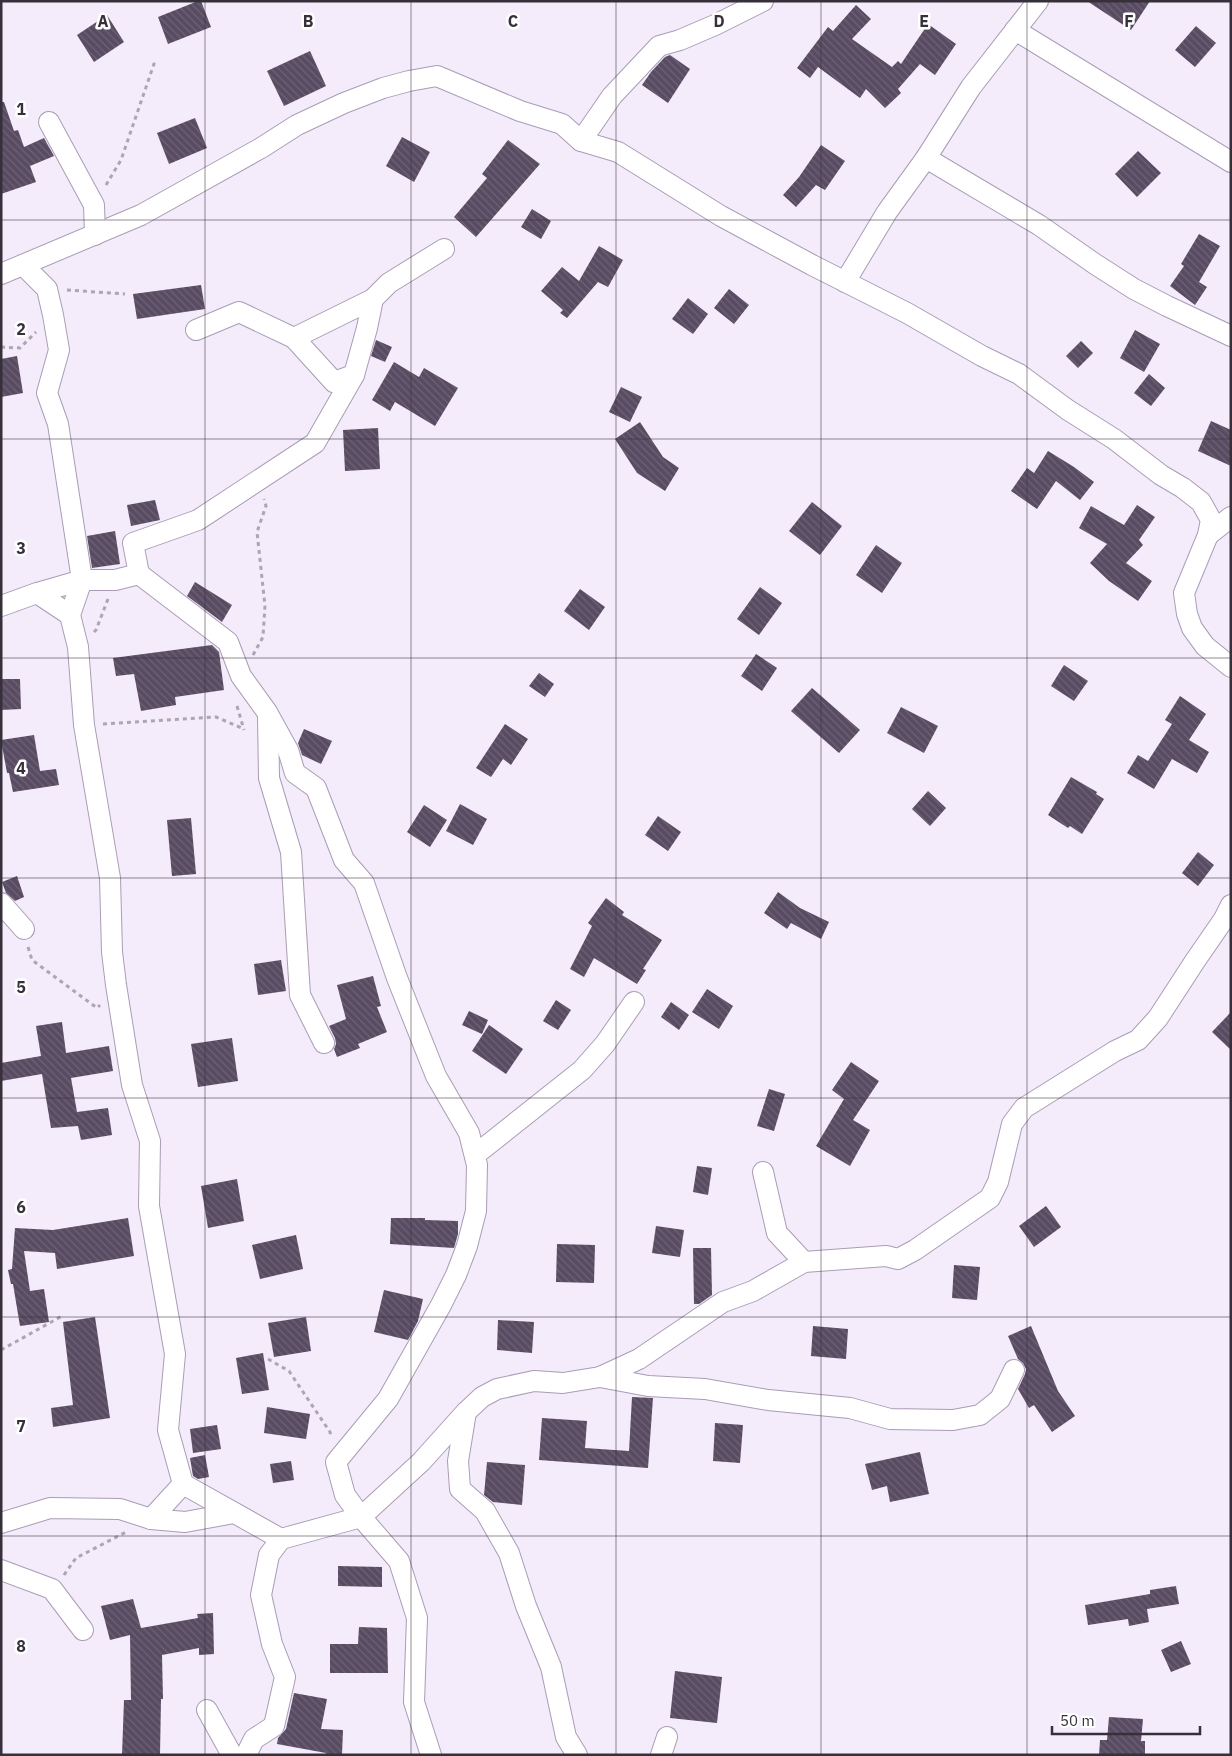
<svg xmlns="http://www.w3.org/2000/svg" width="1232" height="1756" viewBox="0 0 1232 1756" font-family="'IBM Plex Sans',sans-serif">
<style>
.building{fill:url(#building-back-hatch)}
.lines{fill:none;stroke-linecap:round;stroke-linejoin:round}
.street-casing{stroke:#aa9cb5;stroke-width:22}
.path{stroke:#ada5b3;stroke-width:3;stroke-dasharray:4 4;stroke-linecap:butt}
.street{stroke:#fff;stroke-width:20}
.grid{fill:none;stroke:#36303b;stroke-width:1;stroke-opacity:0.55}
.grid-label{font-size:16px;text-anchor:middle;font-weight:bold;fill:#36303b;stroke:#fff;stroke-width:5;stroke-linejoin:round;paint-order:stroke}
</style>
<defs>
<pattern id="building-back-hatch" width="6" height="6" patternUnits="userSpaceOnUse" patternTransform="scale(1.25)"><rect width="6" height="6" fill="#584b62"/><path d="M-1 5l2 2M0 0l6 6M5-1l2 2" fill="none" stroke="#6d6376"/></pattern>
</defs>
<rect width="100%" height="100%" fill="#f4ebfb"/>
<g class="building">
<polygon points="198,1 201,1 211,27 168,44 158,17"/>
<polygon points="1087,1 1150,1 1131,30"/>
<polygon points="856,5 871,19 852,39 892,67 898,61 901,64 928,24 956,44 935,75 920,64 898,89 901,93 885,108 866,89 860,98 818,67 810,78 797,68 828,27 833,31"/>
<polygon points="107,15 124,42 94,62 77,35"/>
<polygon points="1196,26 1216,43 1195,67 1175,50"/>
<polygon points="310,51 326,86 284,106 267,71"/>
<polygon points="670,55 690,69 668,103 642,85 651,72 665,57"/>
<polygon points="1,102 4,102 14,131 18,130 24,147 44,138 54,156 30,166 36,182 1,194"/>
<polygon points="195,118 207,148 169,164 157,133"/>
<polygon points="402,137 430,152 414,182 386,166"/>
<polygon points="508,140 540,164 476,237 454,217 487,178 482,174"/>
<polygon points="821,145 845,161 825,190 816,185 796,207 783,195 799,177"/>
<polygon points="1138,151 1161,173 1137,197 1115,174"/>
<polygon points="532,209 551,221 541,239 521,227"/>
<polygon points="1199,234 1220,246 1199,282 1207,287 1195,305 1170,286 1184,266 1181,264"/>
<polygon points="599,246 623,260 608,287 598,282 567,318 560,313 563,310 541,291 562,267 579,281"/>
<polygon points="201,285 205,309 137,319 133,294"/>
<polygon points="729,289 749,305 734,324 714,308"/>
<polygon points="688,298 708,314 693,334 672,319"/>
<polygon points="1135,330 1160,344 1144,372 1120,358"/>
<polygon points="376,340 392,347 385,362 371,356"/>
<polygon points="1081,341 1093,353 1078,368 1066,356"/>
<polygon points="17,356 23,393 1,397 1,359"/>
<polygon points="394,362 419,377 424,368 458,388 435,426 395,402 390,411 372,400"/>
<polygon points="1149,374 1165,388 1151,406 1134,393"/>
<polygon points="621,387 642,397 630,422 609,412"/>
<polygon points="1211,421 1231,430 1231,466 1198,451"/>
<polygon points="640,422 663,457 679,468 665,491 637,473 615,439"/>
<polygon points="378,428 380,469 345,471 343,430"/>
<polygon points="1048,451 1074,467 1094,482 1080,500 1056,481 1037,509 1011,491 1027,468 1034,473"/>
<polygon points="155,500 160,520 131,526 127,505"/>
<polygon points="812,502 842,526 820,555 789,531"/>
<polygon points="1137,505 1155,517 1139,540 1143,545 1126,563 1152,581 1138,601 1109,581 1090,563 1107,544 1079,528 1091,506 1124,525"/>
<polygon points="115,531 120,564 92,568 87,536"/>
<polygon points="876,545 902,563 882,593 856,575"/>
<polygon points="195,582 232,605 222,622 187,596"/>
<polygon points="760,587 782,603 759,635 737,619"/>
<polygon points="580,589 605,607 589,630 564,611"/>
<polygon points="212,645 219,652 224,690 175,697 176,705 141,711 134,674 116,676 113,658"/>
<polygon points="756,654 777,668 762,691 741,676"/>
<polygon points="1064,665 1088,681 1074,701 1051,686"/>
<polygon points="539,673 554,684 545,697 529,686"/>
<polygon points="1,679 20,679 21,709 1,710"/>
<polygon points="812,688 860,730 839,753 791,711"/>
<polygon points="1180,696 1206,714 1189,740 1209,752 1197,773 1172,759 1154,789 1127,773 1138,755 1148,761 1172,724 1165,720"/>
<polygon points="901,707 938,726 924,753 887,733"/>
<polygon points="505,724 528,739 511,765 503,759 491,777 476,768"/>
<polygon points="304,729 332,741 321,764 302,755 298,743"/>
<polygon points="34,735 40,771 56,769 59,785 13,792 9,773 7,773 1,740"/>
<polygon points="1071,777 1097,792 1096,794 1104,799 1082,834 1070,826 1068,828 1048,815"/>
<polygon points="928,791 946,808 930,826 912,809"/>
<polygon points="460,804 487,819 473,845 446,831"/>
<polygon points="424,805 447,820 430,847 407,832"/>
<polygon points="658,816 681,832 668,851 645,835"/>
<polygon points="191,818 196,874 172,876 167,820"/>
<polygon points="1198,852 1214,865 1198,886 1182,873"/>
<polygon points="17,876 24,897 15,901 6,893 2,882"/>
<polygon points="778,892 800,908 829,922 821,939 791,923 787,929 764,913"/>
<polygon points="606,898 624,912 622,915 662,940 643,969 646,970 637,984 594,958 584,977 570,969 592,926 588,923"/>
<polygon points="281,960 286,991 258,995 254,964"/>
<polygon points="373,976 381,1006 377,1007 387,1032 358,1044 360,1048 337,1057 334,1049 336,1044 335,1038 329,1026 346,1019 337,985"/>
<polygon points="707,989 733,1006 719,1029 692,1012"/>
<polygon points="556,1000 571,1010 558,1030 543,1021"/>
<polygon points="671,1002 689,1015 679,1030 661,1017"/>
<polygon points="469,1011 488,1020 482,1034 462,1025"/>
<polygon points="1231,1012 1231,1050 1212,1032"/>
<polygon points="62,1022 66,1053 109,1046 113,1071 71,1078 77,1112 108,1108 112,1135 81,1140 78,1126 51,1128 42,1074 1,1081 1,1063 41,1056 36,1026"/>
<polygon points="489,1025 523,1049 506,1074 472,1051"/>
<polygon points="232,1038 238,1081 198,1087 191,1044"/>
<polygon points="851,1062 879,1081 853,1120 870,1130 850,1166 816,1146 844,1099 832,1090"/>
<polygon points="769,1089 785,1094 774,1131 757,1126"/>
<polygon points="697,1166 712,1168 708,1195 693,1192"/>
<polygon points="237,1179 244,1221 208,1228 201,1186"/>
<polygon points="1046,1206 1061,1227 1034,1247 1019,1226"/>
<polygon points="128,1218 134,1256 57,1269 55,1253 24,1251 30,1291 44,1289 49,1322 20,1326 13,1284 11,1284 8,1270 12,1269 15,1228 53,1230"/>
<polygon points="391,1218 425,1218 425,1220 458,1221 458,1234 454,1248 390,1244"/>
<polygon points="656,1226 684,1230 680,1257 652,1253"/>
<polygon points="296,1235 303,1269 260,1279 252,1245"/>
<polygon points="557,1244 595,1245 594,1283 556,1282"/>
<polygon points="693,1248 711,1248 712,1295 699,1304 694,1304"/>
<polygon points="954,1265 980,1267 977,1300 952,1298"/>
<polygon points="384,1290 423,1299 418,1321 408,1340 374,1332"/>
<polygon points="95,1317 110,1418 53,1427 51,1408 73,1405 63,1322"/>
<polygon points="306,1317 311,1351 274,1357 268,1323"/>
<polygon points="498,1320 534,1322 532,1353 497,1350"/>
<polygon points="813,1326 848,1329 846,1359 811,1356"/>
<polygon points="1031,1326 1058,1391 1075,1416 1052,1432 1034,1405 1029,1408 1018,1389 1025,1374 1026,1369 1023,1363 1018,1359 1008,1336"/>
<polygon points="263,1353 269,1390 242,1394 236,1358"/>
<polygon points="632,1397 653,1398 648,1468 539,1460 542,1418 587,1421 585,1448 629,1451"/>
<polygon points="267,1407 310,1414 306,1439 264,1433"/>
<polygon points="715,1423 743,1425 740,1463 713,1461"/>
<polygon points="217,1425 221,1449 193,1453 190,1429"/>
<polygon points="920,1452 929,1494 890,1502 887,1486 872,1490 865,1464"/>
<polygon points="205,1455 209,1477 198,1479 193,1476 190,1458"/>
<polygon points="291,1461 294,1480 273,1483 270,1464"/>
<polygon points="487,1462 525,1465 522,1505 493,1502 484,1495"/>
<polygon points="338,1566 382,1567 382,1587 338,1586"/>
<polygon points="1176,1586 1179,1604 1147,1609 1149,1622 1129,1626 1128,1619 1088,1625 1085,1605 1150,1594 1150,1590"/>
<polygon points="133,1599 141,1628 198,1618 197,1614 213,1613 214,1654 199,1655 199,1648 162,1655 163,1699 161,1699 160,1755 122,1755 124,1700 131,1700 130,1635 110,1640 101,1606"/>
<polygon points="359,1627 387,1628 388,1673 330,1673 330,1644 358,1644"/>
<polygon points="1181,1641 1191,1664 1171,1672 1161,1650"/>
<polygon points="675,1671 722,1677 717,1723 670,1718"/>
<polygon points="294,1693 327,1699 321,1729 343,1730 342,1755 326,1755 326,1753 277,1744 278,1738 286,1729"/>
<polygon points="1109,1717 1143,1719 1141,1741 1145,1741 1145,1755 1099,1755 1100,1740 1107,1740"/>
</g>
<g class="lines">
<g class="street-casing">
<g id="street">
<polyline points="1015,30 1231,162"/>
<polyline points="49,122 94,205 95,235"/>
<polyline points="581,141 612,96 659,46 680,40 715,25 763,1"/>
<polyline points="926,158 1039,225 1095,264 1134,289 1167,306 1231,336"/>
<polyline points="23,265 47,289 53,315 59,350 47,393 58,424 82,580 70,615 78,647 84,725 110,878 112,952 116,985 132,1085 150,1141 149,1206 175,1354 168,1430 183,1484 281,1539"/>
<polyline points="1,274 141,215 261,148 297,125 344,103 383,88 409,81 437,76 520,111 562,124 581,141 618,152 721,216 812,265 907,313 982,356 1019,374 1068,410 1114,439 1161,475 1183,488 1201,502 1211,520 1208,535 1184,593 1187,614 1192,628 1205,646 1231,667"/>
<polyline points="845,282 887,212 926,158 971,87 1038,1"/>
<polyline points="196,330 239,312 294,338 373,299 389,283 444,249"/>
<polyline points="294,338 334,382 354,375"/>
<polyline points="1208,535 1231,517"/>
<polyline points="139,574 133,543 198,520 315,443 354,375 367,328 373,299"/>
<polyline points="37,593 82,580 115,580 139,574 228,642 241,676 267,712 288,750 295,773 316,788 344,860 364,883 397,978 436,1076 469,1133 477,1165 476,1211 467,1246 456,1275 441,1305 388,1399 336,1462 345,1495 361,1517 399,1561 417,1618 414,1702 431,1755"/>
<polyline points="1,606 37,593 70,615"/>
<polyline points="268,717 269,778 291,852 300,995 324,1043"/>
<polyline points="1,903 24,929"/>
<polyline points="475,1155 582,1070 605,1044 634,1002"/>
<polyline points="763,1172 777,1233 804,1262"/>
<polyline points="600,1377 648,1386 705,1389 768,1400 850,1408 890,1419 953,1420 980,1415 1000,1399 1014,1370"/>
<polyline points="151,1519 183,1484"/>
<polyline points="1,1523 50,1508 120,1509 151,1519 185,1522 234,1513"/>
<polyline points="1,1570 52,1589 83,1630"/>
<polyline points="207,1710 232,1755"/>
<polyline points="246,1755 254,1739 274,1726 285,1677 272,1644 261,1595 269,1555 281,1539 361,1517 421,1462 466,1412"/>
<polyline points="577,1755 566,1737 551,1667 526,1606 509,1553 485,1511 460,1489 458,1461 466,1412 482,1397 497,1389 534,1381 563,1383 600,1377 639,1359 723,1302 753,1291 804,1262 886,1256 898,1259 915,1250 990,1198 998,1182 1012,1124 1024,1108 1115,1051 1138,1040 1158,1018 1195,961 1224,919 1231,905"/>
<polyline points="661,1755 667,1737"/>
</g>
</g>
<g class="path">
<polyline points="106,185 121,160 155,61"/>
<polyline points="67,290 125,294"/>
<polyline points="1,347 20,348 36,332"/>
<polyline points="94,632 96,630 108,599"/>
<polyline points="253,655 263,637 265,606 257,532 266,506 264,499"/>
<polyline points="237,706 244,730"/>
<polyline points="103,724 216,717 244,729"/>
<polyline points="28,947 32,960 97,1008 100,1005"/>
<polyline points="1,1350 62,1316"/>
<polyline points="268,1359 289,1371 330,1432 331,1437"/>
<polyline points="64,1575 76,1558 128,1531"/>
</g>
<use href="#street" class="street"/>
</g>
<path class="grid" d="M 205,1 L 205,1755M 411,1 L 411,1755M 616,1 L 616,1755M 821,1 L 821,1755M 1027,1 L 1027,1755M 1,220 L 1231,220M 1,439 L 1231,439M 1,658 L 1231,658M 1,878 L 1231,878M 1,1098 L 1231,1098M 1,1317 L 1231,1317M 1,1536 L 1231,1536"/>
<g class="grid-label">
<text x="103" y="27">A</text>
<text x="308" y="27">B</text>
<text x="513" y="27">C</text>
<text x="719" y="27">D</text>
<text x="924" y="27">E</text>
<text x="1129" y="27">F</text>
<text x="21" y="115">1</text>
<text x="21" y="335">2</text>
<text x="21" y="554">3</text>
<text x="21" y="774">4</text>
<text x="21" y="993">5</text>
<text x="21" y="1213">6</text>
<text x="21" y="1432">7</text>
<text x="21" y="1652">8</text>
</g>
<rect width="1232" height="1756" fill="none" stroke="#36303b" stroke-width="5"/>
<path d="M1052 1726v8h148v-8" fill="none" stroke="#36303b" stroke-width="2.5"/>
<text x="1060" y="1726" font-size="15" fill="#36303b" stroke="#ffffff" stroke-width="4" paint-order="stroke">50 m</text>
</svg>
